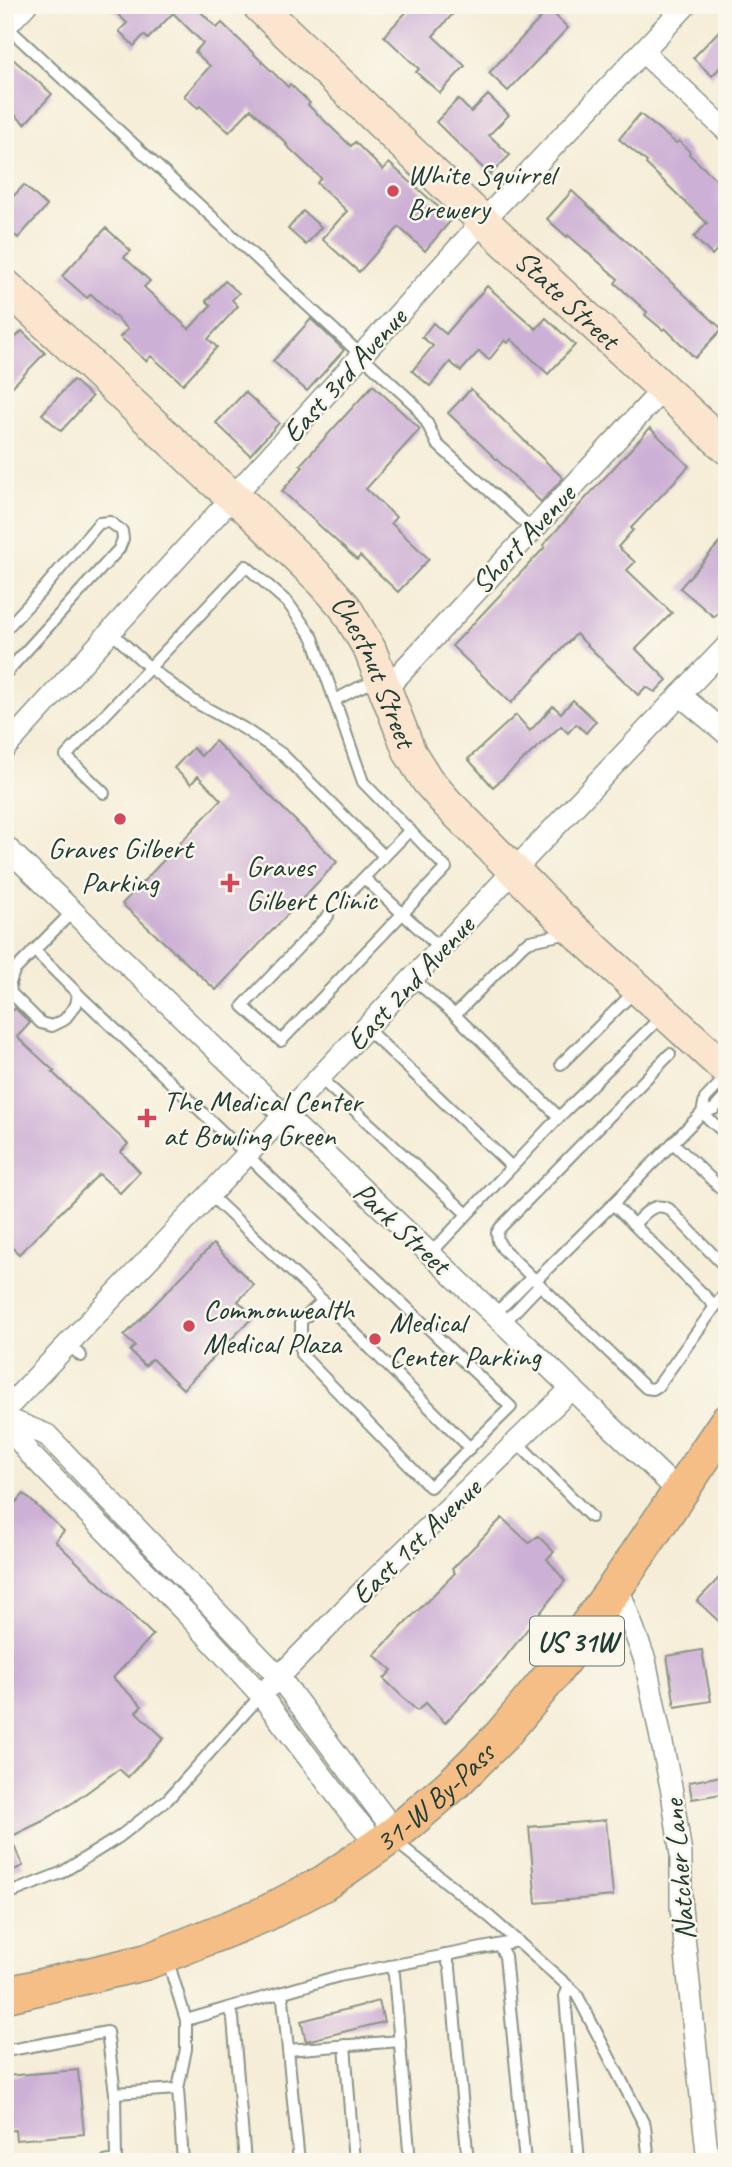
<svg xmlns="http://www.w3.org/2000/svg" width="732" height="2167" viewBox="0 0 732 2167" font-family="Caveat,sans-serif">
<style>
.building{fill:#cdb0d5}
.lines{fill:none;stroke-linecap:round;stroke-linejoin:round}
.lane-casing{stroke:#8a9586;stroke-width:14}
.street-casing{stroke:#8a9586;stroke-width:24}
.secondary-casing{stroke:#8a9586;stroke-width:35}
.primary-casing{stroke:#8a9586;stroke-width:38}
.lane{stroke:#fff;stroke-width:10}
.street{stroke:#fff;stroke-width:21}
.secondary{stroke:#fbe5cf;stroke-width:32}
.primary{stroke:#f6be87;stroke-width:35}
.poi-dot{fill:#d1495b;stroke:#fbf7ec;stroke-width:2.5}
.labels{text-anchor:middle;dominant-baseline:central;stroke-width:5;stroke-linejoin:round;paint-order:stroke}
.shield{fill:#fbf7ec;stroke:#61756b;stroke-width:2}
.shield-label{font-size:28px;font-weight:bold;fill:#1f3d34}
.poi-label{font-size:30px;fill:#1f3d34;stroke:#fbf7ec;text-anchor:start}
.street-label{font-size:30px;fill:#1f3d34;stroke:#fbf7ec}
</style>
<rect width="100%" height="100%" fill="#fbf7ec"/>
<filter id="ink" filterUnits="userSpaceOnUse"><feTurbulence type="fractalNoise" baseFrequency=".0143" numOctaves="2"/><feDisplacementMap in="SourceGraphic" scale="14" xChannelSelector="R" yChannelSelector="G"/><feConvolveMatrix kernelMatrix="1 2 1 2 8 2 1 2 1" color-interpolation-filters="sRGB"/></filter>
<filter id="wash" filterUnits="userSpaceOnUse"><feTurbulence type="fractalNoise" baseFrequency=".00686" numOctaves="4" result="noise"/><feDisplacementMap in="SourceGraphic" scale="28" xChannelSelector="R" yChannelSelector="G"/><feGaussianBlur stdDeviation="1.57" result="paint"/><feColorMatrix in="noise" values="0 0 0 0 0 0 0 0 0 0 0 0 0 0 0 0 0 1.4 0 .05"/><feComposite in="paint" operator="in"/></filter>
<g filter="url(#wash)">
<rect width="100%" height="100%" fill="#f5edd7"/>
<g id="blocks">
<g class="building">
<polygon points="108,5 194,5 217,28 222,23 288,87 290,84 310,103 308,105 351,146 355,142 383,170 389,163 452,219 425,251 399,227 359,272 322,239 347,211 317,183 321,178 286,145 287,144 251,109 229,132 200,106 198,108 184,96 210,66 195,52 203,43 173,13 148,39 144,35 134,46 119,31 127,23"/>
<polygon points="413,5 461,5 433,36 465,66 440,93 416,72 419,69 384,36"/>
<polygon points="549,9 568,28 508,91 489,73"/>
<polygon points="719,31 727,38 727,60 712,76 693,58"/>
<polygon points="13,59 52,94 25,124 5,106 5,68"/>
<polygon points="488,95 509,115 489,135 510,155 490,175 436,122 458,99 471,112"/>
<polygon points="640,114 676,143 679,141 690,152 689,154 727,190 727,239 712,255 694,237 707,223 646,164 647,162 619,139"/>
<polygon points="24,185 47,206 18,238 5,227 5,205"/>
<polygon points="572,191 722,329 695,358 665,328 663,330 645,315 647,312 615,283 618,279 568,235 567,237 547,219"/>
<polygon points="303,211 321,227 306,245 288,229"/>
<polygon points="106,228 131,251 124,257 150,281 144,287 189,329 211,305 206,301 225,281 239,293 232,300 238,306 208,339 217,347 183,384 151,356 146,361 120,337 128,329 91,294 87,298 62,276"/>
<polygon points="487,286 536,329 546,318 575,345 548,374 511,339 508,343 505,340 489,360 479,351 461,371 450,362 430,386 412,371 433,346 422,337 433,323 446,334"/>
<polygon points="311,319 344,350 307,391 273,361"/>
<polygon points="22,331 45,353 5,394 5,348"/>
<polygon points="73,380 92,397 61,431 42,414"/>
<polygon points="373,385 420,429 366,489 396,517 391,523 429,559 398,592 360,556 357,560 282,491 303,467 300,465"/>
<polygon points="471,389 563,478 541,502 448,413"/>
<polygon points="245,392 279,423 250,455 216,423"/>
<polygon points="650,428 689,466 631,528 633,530 618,547 635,562 627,570 672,613 636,649 667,680 655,692 646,687 638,695 576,634 511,703 452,646 545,547 543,545"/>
<polygon points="727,534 727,603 714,617 680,588"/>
<polygon points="573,700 596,721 586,733 576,724 568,733 561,726 493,787 468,759 516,715 530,731 553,706 561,713"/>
<polygon points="215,741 337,862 216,990 122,904 221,800 198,776 191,784 174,768 193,748 201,756"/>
<polygon points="15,1008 30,1023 17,1037 54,1071 52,1072 128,1144 121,1152 140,1172 120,1193 99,1174 19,1254 5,1241 5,1020"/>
<polygon points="213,1244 254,1285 238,1301 254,1316 183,1389 152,1359 145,1366 130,1351 135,1346 124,1336"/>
<polygon points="24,1494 64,1531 55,1541 153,1635 113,1678 142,1706 136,1712 164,1738 128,1777 119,1769 74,1802 43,1821 10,1837 23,1866 5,1874 5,1514"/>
<polygon points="502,1518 529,1543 538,1536 554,1552 547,1559 565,1581 500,1664 445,1723 426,1703 417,1711 384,1679 392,1670 374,1655 455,1573 452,1569"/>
<polygon points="719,1578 727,1586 727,1629 697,1601"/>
<polygon points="702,1650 711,1701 675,1707 667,1656"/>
<polygon points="727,1775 727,1793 692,1799 689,1782"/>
<polygon points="606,1820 613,1896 536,1903 529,1827"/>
<polygon points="379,2001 384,2022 306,2041 301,2021"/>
<polygon points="78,2070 84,2134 16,2140 15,2130 5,2131 5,2076"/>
</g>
</g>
</g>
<g filter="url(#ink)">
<use href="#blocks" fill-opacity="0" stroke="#8a9586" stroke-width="2"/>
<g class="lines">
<g class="lane-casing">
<g id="lane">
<polyline points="6,26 414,404 427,423 437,444 532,529"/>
<polyline points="5,630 44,588 99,523 110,522 122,531 123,539 119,549 5,674"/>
<polyline points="111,632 150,668 195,702 243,728 282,754 384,856"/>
<polyline points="335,700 358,688 379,680"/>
<polyline points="104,793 66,756 246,566 288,603 313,638 363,782 446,868 281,1041 243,1006 328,916"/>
<polyline points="364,878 441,949"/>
<polyline points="345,897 410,830"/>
<polyline points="34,950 78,994 76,1005 64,1020 52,1026 41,1023 11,993 10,983 14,971 73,911"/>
<polyline points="413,979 455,1015"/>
<polyline points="78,994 511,1407 430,1487 301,1354 301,1321 323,1301 210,1195"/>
<polyline points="367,1029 512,1167"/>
<polyline points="670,1054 500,1228 497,1233 498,1241 503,1249 646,1388 653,1389 658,1386 727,1290"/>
<polyline points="561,1064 636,990"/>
<polyline points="727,1076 705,1099 702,1113 714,1109 727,1095"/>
<polyline points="320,1078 467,1214"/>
<polyline points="559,1117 663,1015"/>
<polyline points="673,1143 727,1194"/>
<polyline points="613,1204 702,1113 727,1135"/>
<path d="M 634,1224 C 645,1214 653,1201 669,1209 L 727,1269"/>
<polyline points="430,1254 559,1117 455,1015 522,946 530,941 570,933"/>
<polyline points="536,1280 613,1204 715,1306"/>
<polyline points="323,1301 470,1448"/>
<polyline points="494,1315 532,1277"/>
<polyline points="503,1324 540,1285"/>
<polyline points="68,1344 81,1356"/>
<polyline points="517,1442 591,1517"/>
<polyline points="395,1841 491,1918 576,1993 645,2126 649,2162"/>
<polyline points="5,1895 61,1873 119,1837 168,1799 261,1695"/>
<polyline points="499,1945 505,1956 525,2162"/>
<polyline points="445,1955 450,1968 468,2162"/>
<polyline points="167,1958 186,2020 339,1976 518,1941"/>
<polyline points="390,1966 394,1974 410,2162"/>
<polyline points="569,1987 565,1996 579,2162"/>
<polyline points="278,1994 283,1999 299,2162"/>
<polyline points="228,2008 233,2018 245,2162"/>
<polyline points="345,2045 354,2162"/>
<polyline points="288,2050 400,2041"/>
<polyline points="5,2051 107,2032 115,2093 178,2089"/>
<polyline points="105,2162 116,2160 115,2093"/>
<polyline points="183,2162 178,2089 186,2049 186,2020"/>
</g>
</g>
<g class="street-casing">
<g id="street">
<polyline points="5,27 26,5"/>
<polyline points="643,52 727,131"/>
<polyline points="385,690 663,389"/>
<polyline points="680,695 727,734"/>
<polyline points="5,748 483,221 686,5"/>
<polyline points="5,846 285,1116 541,1359 679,1492"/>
<path d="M 5,1410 C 248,1157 484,899 727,646"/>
<polyline points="5,1418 47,1435 279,1677 396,1833"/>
<polyline points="5,1422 29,1453 187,1614 261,1695 349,1811 379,1846"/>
<polyline points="617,1585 645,1660 672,1792 681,1855 681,1908 708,2162"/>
<polyline points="270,1686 366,1588 572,1388"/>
</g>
</g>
<g class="secondary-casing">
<g id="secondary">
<path id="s1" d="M 258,5 L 483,221 L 727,448"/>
<path id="s2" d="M 5,285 L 216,483 L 246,507 L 322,581 L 345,607 L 370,650 L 410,753 L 427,780 L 447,803 L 562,919 L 727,1070"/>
</g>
</g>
<g class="primary-casing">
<g id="primary">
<path id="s3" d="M 5,1995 L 146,1962 L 265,1914 L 324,1883 L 396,1833 L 454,1783 L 502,1735 L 551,1676 L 617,1585 L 727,1422"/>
</g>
</g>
<use href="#lane" class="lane"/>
<use href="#street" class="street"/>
<use href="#secondary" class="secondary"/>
<use href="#primary" class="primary"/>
</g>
</g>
<g class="poi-dot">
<circle cx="393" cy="191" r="7"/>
<circle cx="120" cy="819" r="7"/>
<path d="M226.5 872.5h7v7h7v7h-7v7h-7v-7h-7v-7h7z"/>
<path d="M143.5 1107.5h7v7h7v7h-7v7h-7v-7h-7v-7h7z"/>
<circle cx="189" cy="1326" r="7"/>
<circle cx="375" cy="1339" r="7"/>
</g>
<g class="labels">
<rect class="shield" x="530" y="1616.5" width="94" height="49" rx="5"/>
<g class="shield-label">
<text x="577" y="1641">US 31W</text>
</g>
<g class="poi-label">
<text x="407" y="174">White Squirrel<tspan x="407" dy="34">Brewery</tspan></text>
<text x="120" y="848" text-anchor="middle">Graves Gilbert<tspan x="120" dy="34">Parking</tspan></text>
<text x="246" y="866">Graves<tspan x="246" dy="34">Gilbert Clinic</tspan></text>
<text x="163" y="1101">The Medical Center<tspan x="163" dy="34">at Bowling Green</tspan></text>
<text x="203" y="1309">Commonwealth<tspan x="203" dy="34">Medical Plaza</tspan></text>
<text x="389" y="1322">Medical<tspan x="389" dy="34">Center Parking</tspan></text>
</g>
<g class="street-label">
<text stroke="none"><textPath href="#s1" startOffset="427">State Street</textPath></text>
<text transform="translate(344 375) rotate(-48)">East 3rd Avenue</text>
<text transform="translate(523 539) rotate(-47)">Short Avenue</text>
<text stroke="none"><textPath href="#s2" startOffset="539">Chestnut Street</textPath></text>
<text transform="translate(410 983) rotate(-47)">East 2nd Avenue</text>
<text transform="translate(402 1228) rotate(43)">Park Street</text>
<text transform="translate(416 1541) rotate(-44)">East 1st Avenue</text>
<text stroke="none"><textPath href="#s3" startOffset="480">31-W By-Pass</textPath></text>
<text transform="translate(679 1870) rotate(-95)">Natcher Lane</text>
</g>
</g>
<rect width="732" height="2167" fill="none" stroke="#fbf7ec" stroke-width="28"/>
</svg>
